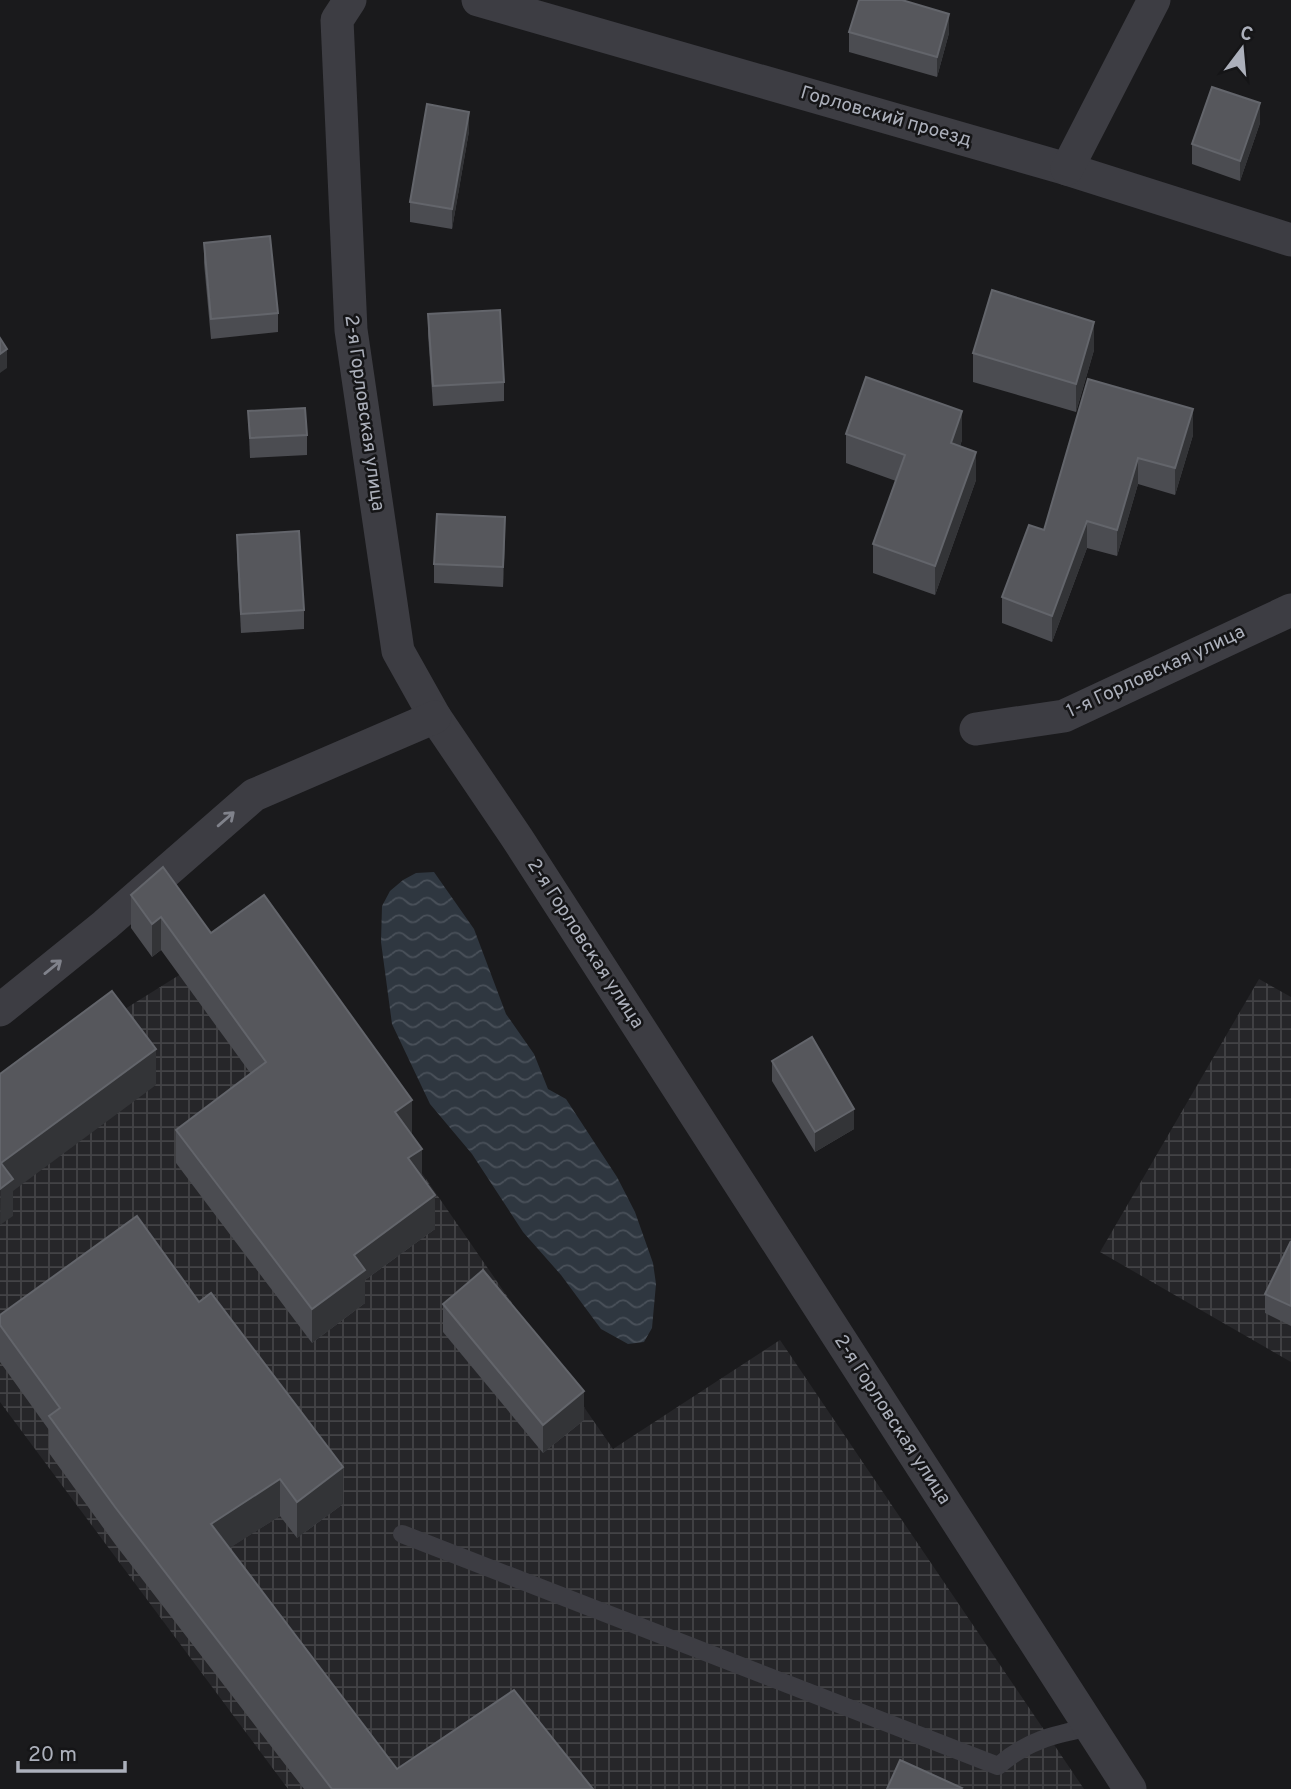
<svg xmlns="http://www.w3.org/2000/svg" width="1291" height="1789" viewBox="0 0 1291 1789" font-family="Overpass,sans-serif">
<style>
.industrial{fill:url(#industrial-grid)}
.water{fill:url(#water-waves)}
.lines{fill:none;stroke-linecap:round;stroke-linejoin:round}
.lane{stroke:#3d3d43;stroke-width:18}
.street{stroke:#3d3d43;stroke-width:33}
.wall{fill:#4b4c51}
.shaded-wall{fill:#333437}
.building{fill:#56575c;stroke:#63656b;stroke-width:2}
.oneway{stroke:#80828b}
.labels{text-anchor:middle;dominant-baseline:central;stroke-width:5;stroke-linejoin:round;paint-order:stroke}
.street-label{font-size:19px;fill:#acb0bb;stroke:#151517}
</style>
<defs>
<pattern id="industrial-grid" width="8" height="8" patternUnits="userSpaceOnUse" patternTransform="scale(1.75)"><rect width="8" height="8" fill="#262629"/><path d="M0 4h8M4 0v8" fill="none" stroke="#434346"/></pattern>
<pattern id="water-waves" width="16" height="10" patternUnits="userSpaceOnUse" patternTransform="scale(1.75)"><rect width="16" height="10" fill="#2f3740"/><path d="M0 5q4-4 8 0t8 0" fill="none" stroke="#4a515a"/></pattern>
</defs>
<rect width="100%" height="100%" fill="#1a1a1c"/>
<g class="industrial">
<polygon points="253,929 613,1449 780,1340 1084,1789 288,1789 0,1402 0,1087"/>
<polygon points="1259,979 1291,997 1291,1362 1100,1252"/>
</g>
<polygon class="water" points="434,872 474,929 506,1014 534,1054 548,1089 566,1099 617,1177 635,1212 653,1263 656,1284 652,1328 644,1342 628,1344 601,1329 561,1275 523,1232 472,1154 430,1104 392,1024 381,942 382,906 390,891 403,880 416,873"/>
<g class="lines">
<path class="lane" d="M 402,1534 L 998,1766 C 1028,1740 1053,1735 1091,1727"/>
<g class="street">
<polyline points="350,0 337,20 351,330 398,651 435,717 517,838 1130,1789"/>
<polyline points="478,0 1067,169 1291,240"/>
<polyline points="1067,169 1154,0"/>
<polyline points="976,729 1064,716 1291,610"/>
<polyline points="0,1010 105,925 254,795 435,717"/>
</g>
</g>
<g class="wall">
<polygon points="849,32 949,33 937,77 849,52"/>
<polygon points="1260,123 1240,181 1192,164 1192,144"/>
<polygon points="469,131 452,229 410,222 410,202"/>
<polygon points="204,243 278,313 278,332 211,339 204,263"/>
<polygon points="428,314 504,382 504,401 433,406 428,334"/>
<polygon points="1094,350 1076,412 973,382 973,353"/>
<polygon points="1088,379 1193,435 1175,495 1138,484 1117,556 1087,548 1052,642 1002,623 1002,597 1044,530"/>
<polygon points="248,411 307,435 307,455 250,458"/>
<polygon points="846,434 962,440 960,446 976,480 935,595 873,573 873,544 896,481 846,463"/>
<polygon points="237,535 304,610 304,629 241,633 237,555"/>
<polygon points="505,537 503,587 434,583 434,564"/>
<polygon points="131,895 211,933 412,1133 411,1134 435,1229 365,1280 365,1303 312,1343 176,1163 176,1130 251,1074 161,950 152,957 131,928"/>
<polygon points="772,1061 854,1129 815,1152 772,1081"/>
<polygon points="1291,1241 1291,1326 1265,1313 1265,1294"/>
<polygon points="443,1304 584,1420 543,1453 443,1332"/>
<polygon points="0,1315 343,1504 297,1538 280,1516 229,1548 397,1769 593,1789 304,1789 115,1544 49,1453 49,1430 0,1362"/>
</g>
<g class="shaded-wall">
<polygon points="949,14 949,33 937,77 937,57"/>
<polygon points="1260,103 1260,123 1240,181 1240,161"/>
<polygon points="469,112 469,131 452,229 452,209"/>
<polygon points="1094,322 1094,350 1076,412 1076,384"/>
<polygon points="7,349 7,368 0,373 0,354"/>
<polygon points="1193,409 1193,435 1175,495 1175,468"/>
<polygon points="962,411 962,440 951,471 951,443"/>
<polygon points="976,452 976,480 935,595 935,566"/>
<polygon points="1138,458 1138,484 1117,556 1117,530"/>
<polygon points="505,517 505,537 503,587 503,567"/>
<polygon points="1087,521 1087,548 1052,642 1052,616"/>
<polygon points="161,917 161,950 152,957 152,924"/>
<polygon points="156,1049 156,1085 13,1191 13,1216 0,1225 1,1163"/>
<polygon points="412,1100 412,1133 395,1146 395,1112"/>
<polygon points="854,1109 854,1129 815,1152 815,1132"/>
<polygon points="422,1149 422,1182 408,1158"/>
<polygon points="435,1195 435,1229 365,1280 365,1303 312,1343 312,1309 354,1255"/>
<polygon points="584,1391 584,1420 543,1453 543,1425"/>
<polygon points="343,1467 343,1504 297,1538 297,1502"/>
<polygon points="280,1479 280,1516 211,1560 211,1524"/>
</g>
<g class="building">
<polygon points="859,0 902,0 949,14 937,57 849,32"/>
<polygon points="1212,87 1260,103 1240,161 1192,144"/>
<polygon points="427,104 469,112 452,209 410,202"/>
<polygon points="270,236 278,313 211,319 204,243"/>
<polygon points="992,290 1094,322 1076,384 973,353"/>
<polygon points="500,310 504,382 433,386 428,314"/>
<polygon points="0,338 7,349 0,354"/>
<polygon points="866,377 962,411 951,443 976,452 935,566 873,544 905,455 846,434"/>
<polygon points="1088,379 1193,409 1175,468 1138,458 1117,530 1087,521 1052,616 1002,597 1029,525 1044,530"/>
<polygon points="305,408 307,435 250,438 248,411"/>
<polygon points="437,514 505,517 503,567 434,564"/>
<polygon points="299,531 304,610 241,614 237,535"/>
<polygon points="163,867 211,933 264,895 412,1100 395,1112 422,1149 408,1158 435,1195 354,1255 365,1270 312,1309 176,1130 266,1062 161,917 152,924 131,895"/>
<polygon points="112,991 156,1049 1,1163 13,1179 0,1189 0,1074"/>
<polygon points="812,1037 854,1109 815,1132 772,1061"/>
<polygon points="137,1216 199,1302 211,1293 343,1467 297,1502 280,1479 211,1524 397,1769 514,1690 593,1789 332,1789 115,1507 49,1416 60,1408 0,1325 0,1315"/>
<polygon points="1291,1241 1291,1306 1265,1294"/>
<polygon points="483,1270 584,1391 543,1425 443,1304"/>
<polygon points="900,1760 962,1788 961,1789 887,1789"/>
</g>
<defs><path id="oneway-shaft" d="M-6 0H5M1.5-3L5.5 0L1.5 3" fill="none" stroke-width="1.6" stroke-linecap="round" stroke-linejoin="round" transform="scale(1.75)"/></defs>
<g class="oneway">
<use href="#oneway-shaft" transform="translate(226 819) rotate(-41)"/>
<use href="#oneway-shaft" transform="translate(53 967) rotate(-39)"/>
</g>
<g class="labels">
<g class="street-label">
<text transform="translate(886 117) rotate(16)">Горловский проезд</text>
<text transform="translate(364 413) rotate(82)">2-я Горловская улица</text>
<text transform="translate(1156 672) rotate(-25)">1-я Горловская улица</text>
<text transform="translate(585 944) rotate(57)">2-я Горловская улица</text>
<text transform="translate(892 1420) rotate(57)">2-я Горловская улица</text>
</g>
</g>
<g transform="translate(1242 49) rotate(16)" stroke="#151517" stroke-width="5" paint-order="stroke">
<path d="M0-5L12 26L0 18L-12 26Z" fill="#acb0bb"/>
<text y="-10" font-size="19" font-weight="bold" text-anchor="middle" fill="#acb0bb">С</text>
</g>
<path d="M18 1761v10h107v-10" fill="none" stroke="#acb0bb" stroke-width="3.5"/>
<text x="28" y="1761" font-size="21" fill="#acb0bb" stroke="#151517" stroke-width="5" paint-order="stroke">20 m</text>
</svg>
